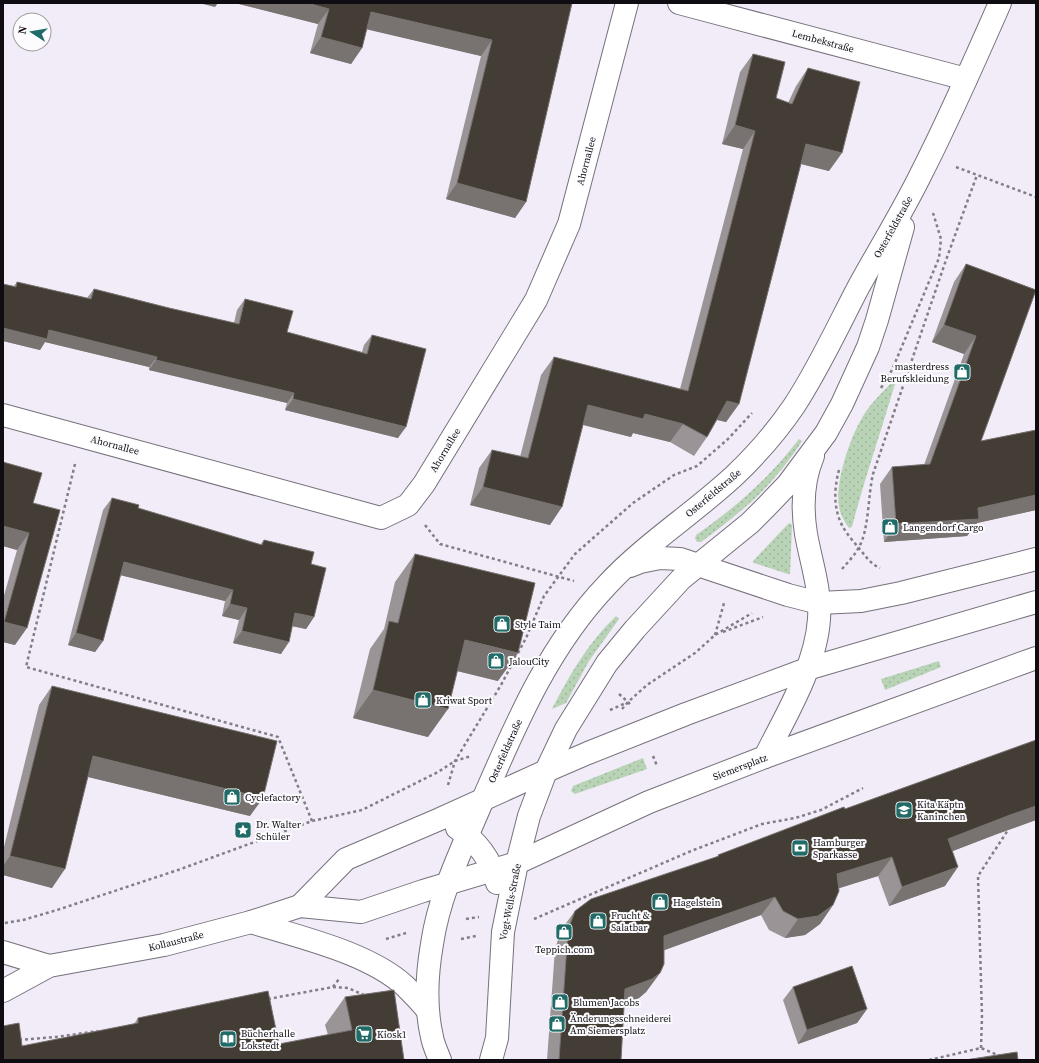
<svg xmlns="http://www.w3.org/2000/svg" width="1039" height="1063" viewBox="0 0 1039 1063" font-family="'Source Serif 4',serif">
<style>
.grass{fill:url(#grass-dots)}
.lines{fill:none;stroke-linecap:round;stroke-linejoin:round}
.street-casing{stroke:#76717b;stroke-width:24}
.primary-casing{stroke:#76717b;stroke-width:24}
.path{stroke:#827e86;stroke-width:2.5;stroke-dasharray:3 3;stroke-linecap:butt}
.street{stroke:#fff;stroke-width:22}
.primary{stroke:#fff;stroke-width:22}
.wall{fill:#9a9496}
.shaded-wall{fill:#787270}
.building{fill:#443d35;stroke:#787270}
.labels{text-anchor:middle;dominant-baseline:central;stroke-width:4;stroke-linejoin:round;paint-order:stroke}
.street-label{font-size:10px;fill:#0f0d11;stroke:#fcfbfe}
.poi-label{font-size:10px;fill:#0f0d11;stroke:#fcfbfe;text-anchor:start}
</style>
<defs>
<pattern id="grass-dots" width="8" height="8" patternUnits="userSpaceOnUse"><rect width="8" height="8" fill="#b8d3b5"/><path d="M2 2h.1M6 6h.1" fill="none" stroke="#9db49b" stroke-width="1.8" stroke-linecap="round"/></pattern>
</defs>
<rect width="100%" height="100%" fill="#f1ecf8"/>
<g class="grass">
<path d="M 891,383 L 895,384 L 894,387 C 881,432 865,477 853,523 L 852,527 L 849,528 C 844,521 840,514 839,506 C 835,482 850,438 862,418 C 869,405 881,394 891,383 Z"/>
<path d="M 799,439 L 802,441 C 774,485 742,512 701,542 L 697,542 L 695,538 L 696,535 C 735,508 770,477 799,439 Z"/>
<polygon points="790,523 792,525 790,574 788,574 754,563 753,561 788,524"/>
<path d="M 616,616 L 619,619 L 589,661 L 566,703 L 552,709 C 570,674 588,643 616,616 Z"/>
<polygon points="939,661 941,667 885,690 881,679"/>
<polygon points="643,758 647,769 575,794 571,791 573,786"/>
</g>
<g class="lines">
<g class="street-casing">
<g id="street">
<polyline points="679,3 966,79"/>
<polyline points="3,415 381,518 408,505 424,484 536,300 569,224 627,3"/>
</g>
</g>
<g class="primary-casing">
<g id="primary">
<polyline points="630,566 640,562 660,558 680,559 788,595 819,603 861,601 901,593 1036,559"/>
<path d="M 765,757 C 786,715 816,666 819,619 C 821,590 811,562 806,534 C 802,509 803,480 813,456"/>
<path d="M 457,828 C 477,841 491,860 497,883"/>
<polyline points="300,906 346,859 440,819 546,771 588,753 686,714 807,669 1036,602"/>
<path d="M 251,922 C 298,937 368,952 405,986 C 413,994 421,1002 428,1011"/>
<polyline points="3,952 49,966"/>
<polyline points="3,991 49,966 164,945 251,922 300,906 361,912 423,891 517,863 649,802 765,757 1036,658"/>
<path d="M 440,1060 C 437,1052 433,1044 432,1037 C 425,1007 427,973 432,944 C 439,895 462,849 481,804 C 515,726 547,648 607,585 C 645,544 693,514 734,476 C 756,455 777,431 794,406 C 819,368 838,326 859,286 C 880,248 903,211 922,172 C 950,117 975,60 1000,3"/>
<polyline points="491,1060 497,1038 503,932 517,863 529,816 546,771 566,729 607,663 635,629 681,579 750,523 766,507 788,484 826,433 842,404 868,347 877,320 903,227"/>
</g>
</g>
<g class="path">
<polyline points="956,167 1036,197"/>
<polyline points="881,388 892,370 939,258 941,239 933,213"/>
<polyline points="75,464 26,667 278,737 312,821"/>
<path d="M 839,470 C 834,489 833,509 843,527 C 847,534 853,541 858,547 C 865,555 870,564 880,568"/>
<polyline points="425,525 440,544 574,581"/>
<path d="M 842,569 C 848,562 855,555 859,547 C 869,530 868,495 873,474 L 946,260 L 977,175"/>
<polyline points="723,632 763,617"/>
<polyline points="715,635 724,603"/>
<polyline points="619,694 628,702 631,706"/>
<polyline points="622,709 628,702 647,685 695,653 715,635 752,613"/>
<polyline points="610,710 626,703"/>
<polyline points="653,756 657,766"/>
<polyline points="448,785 455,761 501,685 526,638 544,596 575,554 633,503 674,475 697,466 728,439 752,413"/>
<polyline points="466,919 479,917"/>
<polyline points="534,919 691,851 762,824 795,818 821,810 863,788"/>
<polyline points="5,923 23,920 57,910 178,870 312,821 362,810 438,772 455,761 471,756"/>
<polyline points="386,939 406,933"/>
<polyline points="461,939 476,936"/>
<polyline points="333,987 339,979"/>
<polyline points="268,999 333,987 348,988 364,995"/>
<polyline points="19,1040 56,1037 98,1031"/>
<polyline points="981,1048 982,1016 978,876 1008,830"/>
<polyline points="929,1060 981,1048 1000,1056"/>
</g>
<use href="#street" class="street"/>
<use href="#primary" class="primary"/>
</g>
<g class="wall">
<polygon points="235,3 572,3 526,202 515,218 446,199 481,56 367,29 362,48 351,64 310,53 318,24"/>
<polygon points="753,54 776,98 788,103 796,86 808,68 829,171 801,164 739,404 726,422 717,420 707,437 694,456 670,442 633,433 631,437 583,425 550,525 470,505 479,468 492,450 520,457 541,375 554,357 680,389 743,149 722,144 740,72"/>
<polygon points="966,264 1036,290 981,441 1036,430 1036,510 977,523 967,536 884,542 880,484 892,467 924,465 964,354 932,342 954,282"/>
<polygon points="17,282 87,298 94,289 169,308 234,323 237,310 245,299 287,332 362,352 364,345 372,335 398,438 285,410 287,403 149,370 149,367 45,342 40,350 3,341 3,284 14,286"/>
<polygon points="3,462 33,503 15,645 3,642 3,599 17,550 3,546"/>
<polygon points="112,498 138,508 260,545 264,540 311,564 314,617 306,629 292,626 281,654 233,643 239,620 222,616 225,601 120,575 103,641 95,652 68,645 103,510"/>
<polygon points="415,554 498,681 457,671 428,737 353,718 370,649 384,629 395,582"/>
<polygon points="52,686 250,816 88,777 52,888 3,875 3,851 39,705"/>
<polygon points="1036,740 1036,820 997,834 952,851 945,886 889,906 878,876 839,888 833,905 820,924 805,935 785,938 769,930 761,915 664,950 660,973 646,992 639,998 624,1004 621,1060 547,1060 555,949 561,930 575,911 717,857 718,855 845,809"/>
<polygon points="793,987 867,1009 857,1023 798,1044 783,1000"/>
<polygon points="345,997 404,1060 22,1046 134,1024 138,1018 279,1044 328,1035 325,1025"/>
</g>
<g class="shaded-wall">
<polygon points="199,3 218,3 215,7"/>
<polygon points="235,3 307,3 329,9 318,24"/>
<polygon points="371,12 492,40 481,56 361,28"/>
<polygon points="321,37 362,48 351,64 310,53"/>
<polygon points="735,125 755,131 743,149 722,144"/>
<polygon points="806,144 842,153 829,171 793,162"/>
<polygon points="457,183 526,202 515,218 446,199"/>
<polygon points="944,325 976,336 964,354 932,342"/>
<polygon points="3,328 49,330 157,357 149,367 45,342 40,350 3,341"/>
<polygon points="156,360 294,393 287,403 149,370"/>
<polygon points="293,399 406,427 398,438 285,410"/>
<polygon points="727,401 739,404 726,422 714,419"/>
<polygon points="588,405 645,414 683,424 670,442 633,433 631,437 576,423"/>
<polygon points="483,487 562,507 550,525 470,505"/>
<polygon points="1036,495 1036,510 977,523 967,536 884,542 896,524"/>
<polygon points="3,526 29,533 17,550 3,546"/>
<polygon points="124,562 233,590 225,601 116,574"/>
<polygon points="230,604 247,608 239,620 222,616"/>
<polygon points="295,613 314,617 306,629 287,625"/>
<polygon points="4,622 27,628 15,645 3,642 3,623"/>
<polygon points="242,631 289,642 281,654 233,643"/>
<polygon points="76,633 103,641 95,652 68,645"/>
<polygon points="465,640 518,653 498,681 445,668"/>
<polygon points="373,690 448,709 428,737 353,718"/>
<polygon points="93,756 263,798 250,816 80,775"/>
<polygon points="1036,806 1036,820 997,834 935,858 948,839 1010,815"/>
<polygon points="10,856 65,869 52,888 3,875 3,866"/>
<polygon points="892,857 878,876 824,893 837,874"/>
<polygon points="958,867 945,886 889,906 902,887"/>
<polygon points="775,897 761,915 651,955 664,936"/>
<polygon points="833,905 820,924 805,935 785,938 798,919"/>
<polygon points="660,973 646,992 639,998 612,1008 625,989"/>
<polygon points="867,1009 857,1023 798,1044 807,1030"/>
</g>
<g class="building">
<polygon points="307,3 572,3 526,202 457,183 492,40 371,12 362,48 321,37 329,9"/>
<polygon points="753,54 785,62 776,98 792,104 808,68 860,82 842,153 806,144 739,404 727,401 707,437 683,424 645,414 643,419 588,405 562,507 483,487 492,450 528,458 554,357 688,391 755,131 735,125"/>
<polygon points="966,264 1036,290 981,441 1036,430 1036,495 978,508 979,519 896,524 892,467 930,464 976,336 944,325"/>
<polygon points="17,282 91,299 94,289 169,308 239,324 245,299 293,311 287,332 367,354 372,335 426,349 406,427 293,399 294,393 156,360 157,357 49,330 47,339 3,328 3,284 16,287"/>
<polygon points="3,462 42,473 33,503 60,510 27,628 4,622 29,533 3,526"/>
<polygon points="112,498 139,505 138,508 262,545 264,540 314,552 311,564 326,568 314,617 295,613 289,642 242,631 247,608 230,604 233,590 124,562 103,641 76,633"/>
<polygon points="415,554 535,583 518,653 465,640 448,709 373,690 389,621 398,623"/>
<polygon points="52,686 277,741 263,798 93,756 65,869 10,856"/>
<polygon points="1036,740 1036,806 1010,815 948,839 958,867 902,887 892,857 837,874 839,891 833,905 818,916 798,919 783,911 775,897 664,936 664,964 660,973 652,979 625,989 621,1060 559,1060 568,930 575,911 591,899 719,856 718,855 844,807 845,809"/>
<polygon points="852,966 867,1009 807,1030 793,987"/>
<polygon points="394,990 404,1060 3,1060 3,1026 19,1023 22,1046 138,1023 138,1018 268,991 279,1044 352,1030 345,997"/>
<polygon points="1017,1052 1018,1060 965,1060"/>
</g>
<defs>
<g id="shop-square" transform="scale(0.9)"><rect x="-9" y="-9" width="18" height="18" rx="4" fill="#206b67" stroke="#fcfbfe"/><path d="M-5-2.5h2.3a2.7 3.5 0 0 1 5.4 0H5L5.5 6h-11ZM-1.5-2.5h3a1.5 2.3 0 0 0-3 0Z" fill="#fff"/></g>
<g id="school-square" transform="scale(0.9)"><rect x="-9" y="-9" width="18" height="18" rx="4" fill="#206b67" stroke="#fcfbfe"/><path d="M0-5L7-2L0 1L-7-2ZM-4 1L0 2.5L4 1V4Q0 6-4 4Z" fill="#fff"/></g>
<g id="sight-square" transform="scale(0.9)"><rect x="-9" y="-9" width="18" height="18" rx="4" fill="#206b67" stroke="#fcfbfe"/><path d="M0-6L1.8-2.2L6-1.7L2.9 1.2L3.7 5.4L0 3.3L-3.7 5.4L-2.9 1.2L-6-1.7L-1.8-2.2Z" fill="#fff"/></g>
<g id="bank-square" transform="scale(0.9)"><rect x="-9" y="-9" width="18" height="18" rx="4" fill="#206b67" stroke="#fcfbfe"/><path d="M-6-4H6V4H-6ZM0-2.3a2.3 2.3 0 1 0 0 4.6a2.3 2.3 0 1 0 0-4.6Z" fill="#fff"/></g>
<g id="supermarket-square" transform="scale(0.9)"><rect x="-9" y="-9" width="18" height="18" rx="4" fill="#206b67" stroke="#fcfbfe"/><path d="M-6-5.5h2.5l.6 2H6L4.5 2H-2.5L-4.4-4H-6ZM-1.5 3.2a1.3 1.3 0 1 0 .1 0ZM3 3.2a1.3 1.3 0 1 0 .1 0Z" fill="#fff"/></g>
<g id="library-square" transform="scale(0.9)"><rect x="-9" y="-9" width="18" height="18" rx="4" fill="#206b67" stroke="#fcfbfe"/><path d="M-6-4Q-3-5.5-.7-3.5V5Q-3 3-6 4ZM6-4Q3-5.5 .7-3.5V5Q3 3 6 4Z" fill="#fff"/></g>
</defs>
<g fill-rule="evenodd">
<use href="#shop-square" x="962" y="372"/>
<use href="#shop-square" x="890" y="527"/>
<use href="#shop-square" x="502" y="624"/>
<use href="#shop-square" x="496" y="661"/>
<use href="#shop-square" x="423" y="700"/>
<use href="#shop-square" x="232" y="797"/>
<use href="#school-square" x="904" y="810"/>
<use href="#sight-square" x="243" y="830"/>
<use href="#bank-square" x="800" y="848"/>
<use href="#shop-square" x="660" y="902"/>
<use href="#shop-square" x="598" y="921"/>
<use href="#shop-square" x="564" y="932"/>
<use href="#shop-square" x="560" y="1002"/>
<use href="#shop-square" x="557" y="1024"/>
<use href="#supermarket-square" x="364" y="1034"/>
<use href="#library-square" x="228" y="1039"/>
</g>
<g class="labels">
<g class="street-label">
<text transform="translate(823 41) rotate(15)">Lembekstraße</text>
<text transform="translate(586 161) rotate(-75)">Ahornallee</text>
<text transform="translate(893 227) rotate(-61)">Osterfeldstraße</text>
<text transform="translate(115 445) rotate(15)">Ahornallee</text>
<text transform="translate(445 450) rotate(-59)">Ahornallee</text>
<text transform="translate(713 493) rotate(-40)">Osterfeldstraße</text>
<text transform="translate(505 751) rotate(-66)">Osterfeldstraße</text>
<text transform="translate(740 767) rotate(-21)">Siemersplatz</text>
<text transform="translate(510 902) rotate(-79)">Vogt-Wells-Straße</text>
<text transform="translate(176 941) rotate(-14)">Kollaustraße</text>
</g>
<g class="poi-label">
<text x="949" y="366" text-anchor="end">masterdress<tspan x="949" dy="12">Berufskleidung</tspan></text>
<text x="903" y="527">Langendorf Cargo</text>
<text x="515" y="624">Style Taim</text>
<text x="509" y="661">JalouCity</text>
<text x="436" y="700">Kriwat Sport</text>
<text x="245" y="797">Cyclefactory</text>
<text x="917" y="804">Kita Käptn<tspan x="917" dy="12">Kaninchen</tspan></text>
<text x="256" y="824">Dr. Walter<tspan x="256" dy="12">Schüler</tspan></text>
<text x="813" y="842">Hamburger<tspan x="813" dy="12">Sparkasse</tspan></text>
<text x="673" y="902">Hagelstein</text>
<text x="611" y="915">Frucht &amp;<tspan x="611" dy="12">Salatbar</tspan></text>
<text x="564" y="949" text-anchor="middle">Teppich.com</text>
<text x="573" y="1002">Blumen Jacobs</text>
<text x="570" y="1018">Änderungsschneiderei<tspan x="570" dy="12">Am Siemersplatz</tspan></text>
<text x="241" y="1033">Bücherhalle<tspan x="241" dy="12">Lokstedt</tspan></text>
<text x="377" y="1034">Kiosk1</text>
</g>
</g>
<rect width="1039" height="1063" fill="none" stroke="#0f0d11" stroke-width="8"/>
<g transform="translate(32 32) rotate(282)"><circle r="19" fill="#fcfbfe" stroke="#9d9c9f"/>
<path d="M0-3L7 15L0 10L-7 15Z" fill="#206b67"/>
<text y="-6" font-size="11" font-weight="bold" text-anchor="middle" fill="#0f0d11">N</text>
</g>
</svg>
